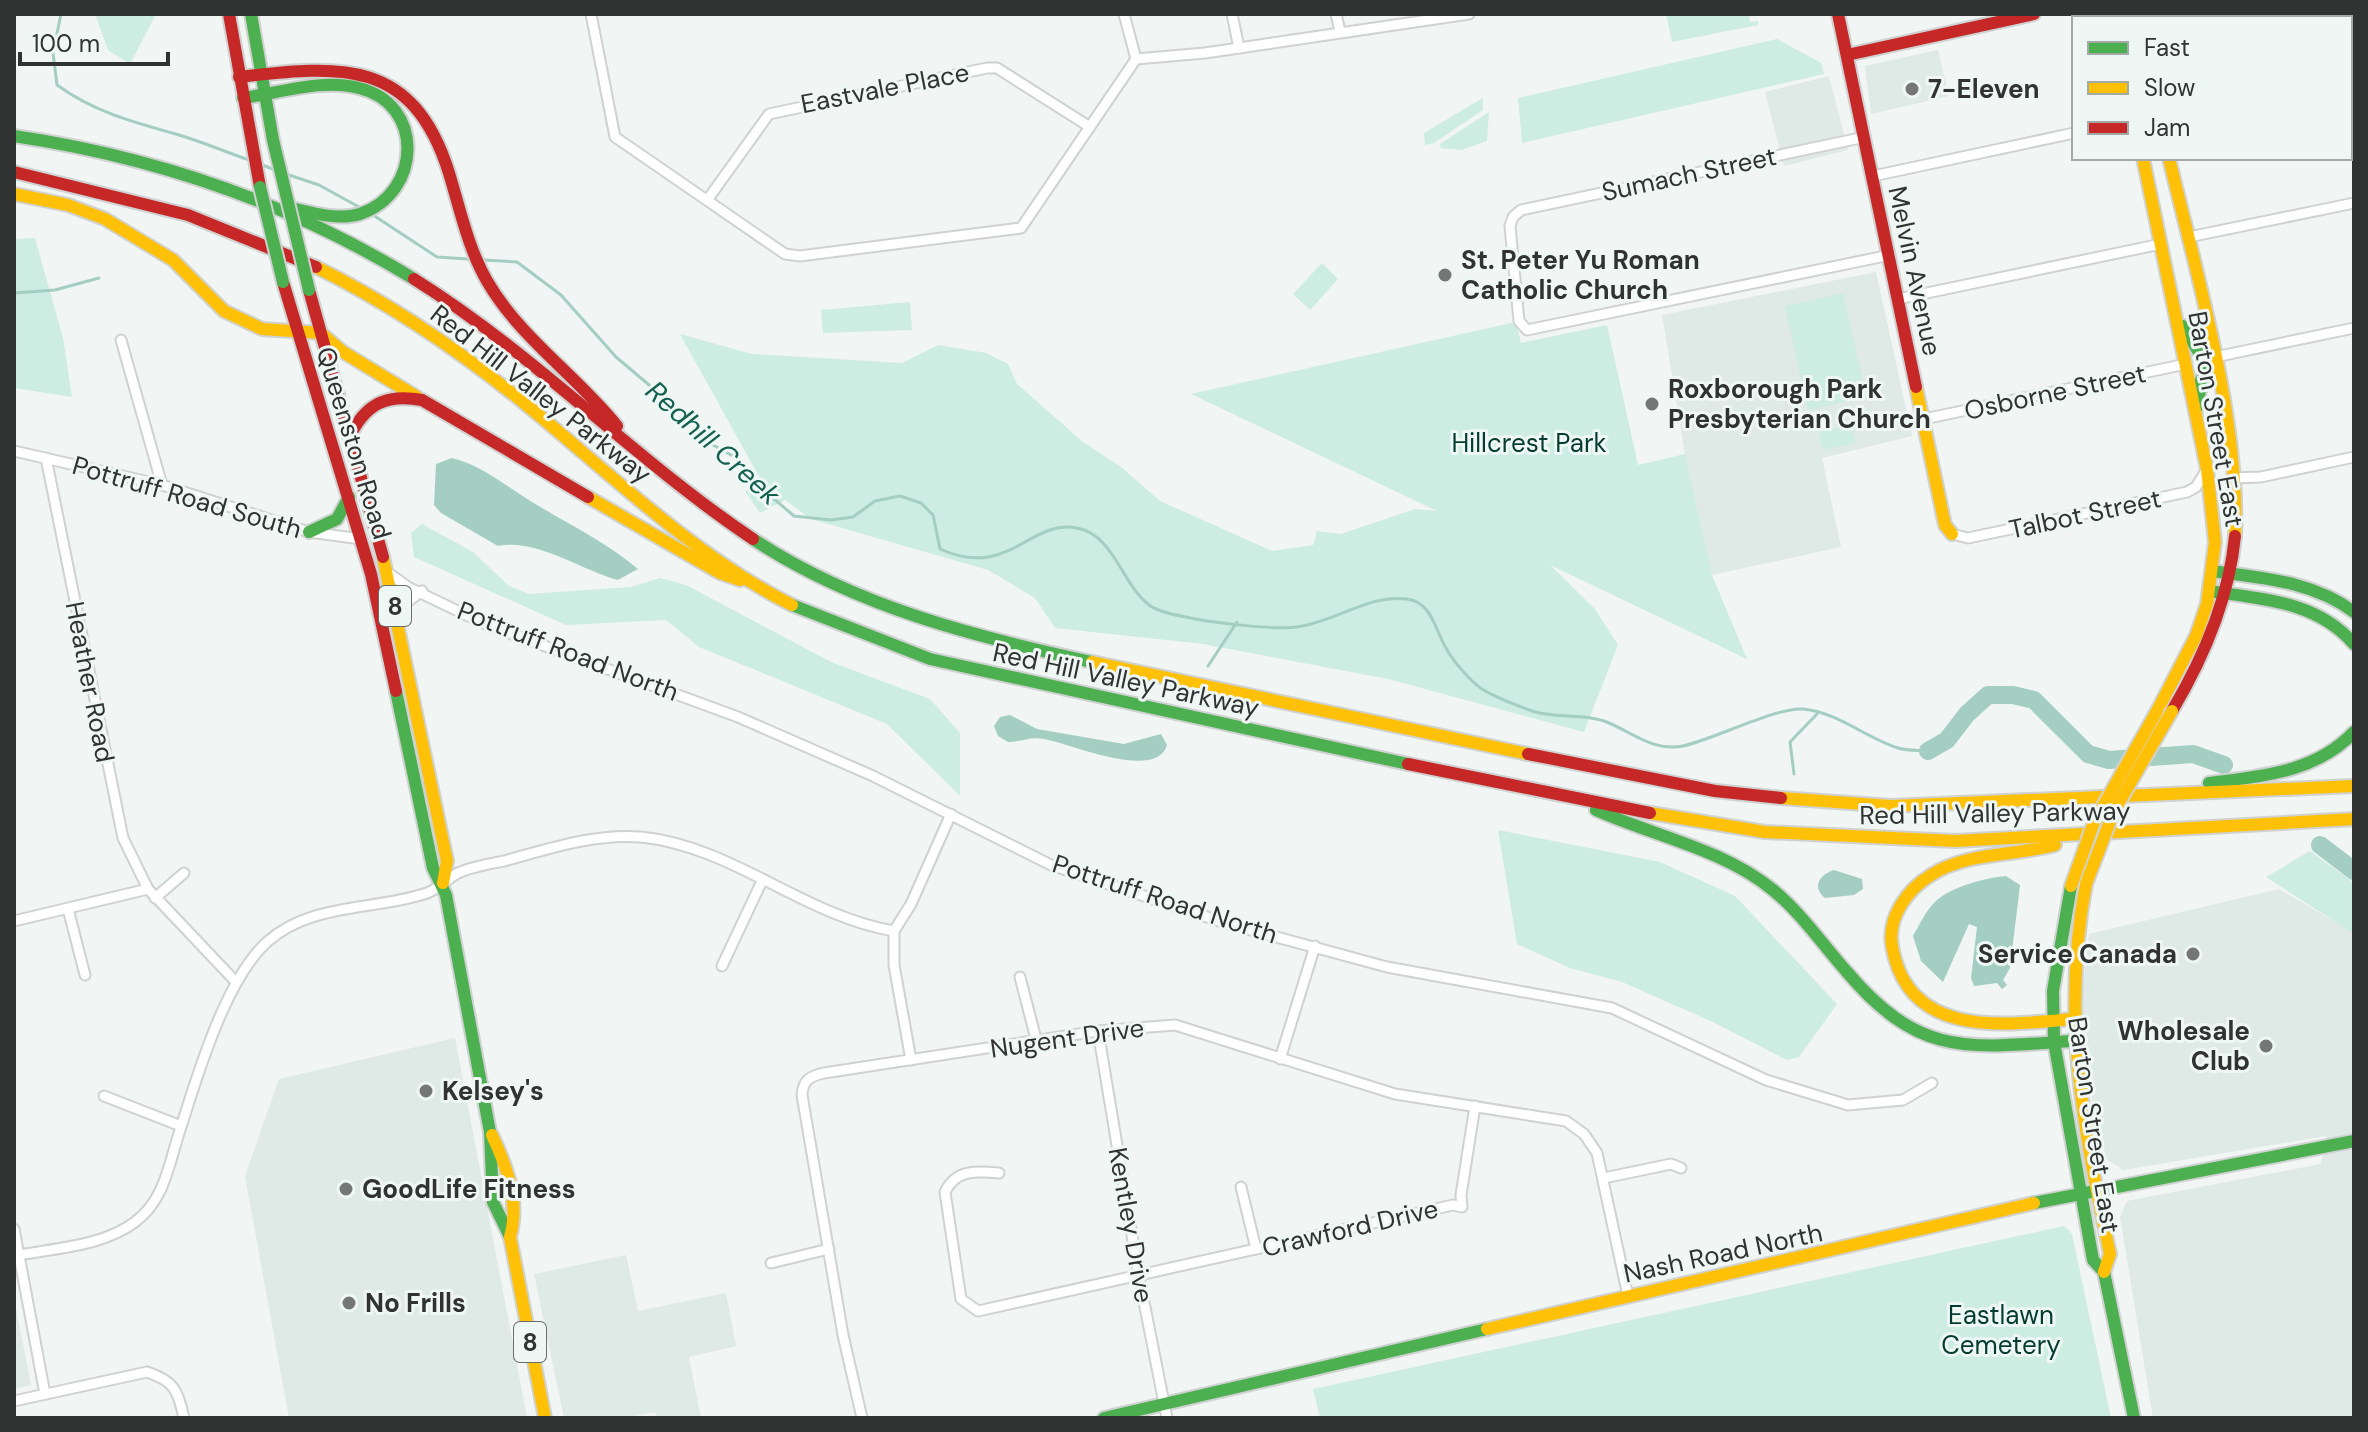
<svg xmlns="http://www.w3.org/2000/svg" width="2368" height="1432" viewBox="0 0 2368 1432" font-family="'DM Sans',sans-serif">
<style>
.built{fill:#dfe9e6}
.green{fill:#cdece2}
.water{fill:#a4cec2}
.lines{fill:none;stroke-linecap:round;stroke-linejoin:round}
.stream{stroke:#a4cec2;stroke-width:3}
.river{stroke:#a4cec2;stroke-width:18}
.street-casing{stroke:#cfd2d1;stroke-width:13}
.fast-casing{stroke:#cfd2d1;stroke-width:16}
.slow-casing{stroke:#cfd2d1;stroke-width:16}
.jam-casing{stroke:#cfd2d1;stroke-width:16}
.street{stroke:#fdfefd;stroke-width:9}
.fast{stroke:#4caf50;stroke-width:12}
.slow{stroke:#ffc107;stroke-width:12}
.jam{stroke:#c62828;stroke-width:12}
.fast-bridge-casing{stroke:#cfd2d1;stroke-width:16;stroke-linecap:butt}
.slow-bridge-casing{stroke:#cfd2d1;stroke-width:16;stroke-linecap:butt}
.fast-bridge{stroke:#4caf50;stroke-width:12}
.slow-bridge{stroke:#ffc107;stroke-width:12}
.poi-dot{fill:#747776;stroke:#eff7f4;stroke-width:3}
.labels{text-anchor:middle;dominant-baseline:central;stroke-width:6;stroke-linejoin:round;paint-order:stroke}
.shield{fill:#eff7f4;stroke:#696e6c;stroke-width:2}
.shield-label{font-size:24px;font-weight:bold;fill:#303332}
.street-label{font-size:26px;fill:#303332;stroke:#eff7f4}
.poi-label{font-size:26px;font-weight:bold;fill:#303332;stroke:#eff7f4;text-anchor:start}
.park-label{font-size:26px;fill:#053c31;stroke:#eff7f4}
.water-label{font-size:28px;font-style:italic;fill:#136050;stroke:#eff7f4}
</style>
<rect width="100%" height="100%" fill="#f1f5f3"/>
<g class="built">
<polygon points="1938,50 1949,96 1871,114 1865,66"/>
<polygon points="1829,76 1848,150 1784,166 1765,92"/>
<polygon points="1876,272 1912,436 1822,458 1841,547 1712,575 1685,454 1662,315"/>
<polygon points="2279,889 2354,933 2354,1418 2153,1418 2120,1217 2127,1201 2321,1164 2326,1136 2123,1170 2106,1159 2084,1069 2080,1010 2089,934"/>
<polygon points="455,1038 527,1418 289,1418 245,1176 279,1079"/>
<polygon points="626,1255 638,1311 726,1293 736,1346 689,1357 701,1418 657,1418 655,1412 624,1418 564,1418 534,1274"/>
<polygon points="14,1298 31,1385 14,1389"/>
</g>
<g class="green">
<polygon points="95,14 156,14 130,64 108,50"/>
<polygon points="1666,14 1749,14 1750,22 1758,21 1758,25 1672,42"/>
<polygon points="1777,39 1821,63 1824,74 1522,143 1518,98"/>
<polygon points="1483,98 1483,110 1434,143 1425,145 1424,133"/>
<polygon points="1489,112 1487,141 1461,150 1441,148 1440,144"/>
<polygon points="35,238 63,338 72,397 14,388 14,239"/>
<polygon points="1322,263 1338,279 1310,310 1293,294"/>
<polygon points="1843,293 1866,397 1808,410 1785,306"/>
<polygon points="910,302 912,330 823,333 821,310"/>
<polygon points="1516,322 1521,343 1607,325 1638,465 1685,454 1712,575 1747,659 1550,565 1595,609 1618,645 1584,732 1388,679 1203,644 1055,628 1035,598 988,570 811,519 785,500 760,513 745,491 761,480 680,334 752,354 902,363 938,345 986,353 1008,364 1017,384 1083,442 1121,467 1160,501 1272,551 1313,545 1317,531 1341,534 1415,509 1437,511 1191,394"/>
<polygon points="1851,425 1855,443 1823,450 1819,432"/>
<polygon points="422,524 473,552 509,586 529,594 631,587 660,578 686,585 831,662 930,699 960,733 960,796 887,724 699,647 666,620 566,625 414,557 411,533"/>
<polygon points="1498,830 1660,862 1735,896 1837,1004 1799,1057 1787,1060 1715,1023 1622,982 1570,968 1517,944"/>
<polygon points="2310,851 2354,883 2354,934 2266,877"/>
<polygon points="2064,1226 2072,1234 2111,1418 1320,1418 1313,1389"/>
</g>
<g class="water">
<path d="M 452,458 C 481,465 506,486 532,502 C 568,524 606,542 638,569 L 618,580 C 581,570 536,538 498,546 L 441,513 L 434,505 L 436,464 Z"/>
<path d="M 1010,715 L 1037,729 L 1124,744 L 1161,734 L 1167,745 C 1156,782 1069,743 1044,739 C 1030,736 1021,742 1008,742 L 998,736 L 994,726 L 1000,717 Z"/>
<path d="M 1834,870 L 1862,879 L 1863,889 L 1854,895 L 1825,898 C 1811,887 1820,874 1834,870 Z"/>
<path d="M 2006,876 L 2020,885 L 2010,968 L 2003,980 L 2007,985 L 2002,989 L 1997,983 L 1974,986 L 1971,978 L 1977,927 L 1969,924 L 1943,982 L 1921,961 L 1913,936 C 1919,926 1925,912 1934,903 C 1949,887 1985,878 2006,876 Z"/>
</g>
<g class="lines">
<g class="stream">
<path d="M 61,14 L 53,53 L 57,85 C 93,111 129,121 172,133 C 198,140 223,151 249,160"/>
<polyline points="260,164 275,170"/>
<polyline points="286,174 319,185 359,207"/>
<polyline points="373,215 437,257 468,259"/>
<path d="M 484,260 L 517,262 L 561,295 L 616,357 L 700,428 L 713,445 L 742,461 L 759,486 L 794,516 L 831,520 L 853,517 L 875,501 L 900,496 L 921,503 L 933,515 L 940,549 C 1009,580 1029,519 1077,528 C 1114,535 1121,583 1149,605 C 1159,613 1182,616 1195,619 C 1218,623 1275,630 1297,627 C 1335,622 1369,594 1407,599 C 1432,602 1435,630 1446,648 C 1453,661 1470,681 1482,689 C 1496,698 1516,705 1532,711 C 1556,719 1586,713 1609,723 C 1633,733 1654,752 1683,746 C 1715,739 1776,707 1803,709 C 1837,712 1866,738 1898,748 C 1907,751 1919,750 1928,751"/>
<polyline points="14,293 55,290 99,278"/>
<polyline points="1208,666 1237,622"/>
<polyline points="1794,774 1790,742 1817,714"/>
</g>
<g class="river">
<polyline points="1928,751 1947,740 1967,714 1988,695 2013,695 2034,700 2088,754 2109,760 2193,754 2224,765"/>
<polyline points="2320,845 2354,871"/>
</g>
<g class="street-casing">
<g id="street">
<polyline points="591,14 615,137 785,254 800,256 1021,228 1136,59"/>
<polyline points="1124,14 1136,59"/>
<polyline points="1232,14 1239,48"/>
<polyline points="1336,14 1340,31"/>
<polyline points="1136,59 1205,53 1469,14"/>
<polyline points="2350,76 2354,75"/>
<polyline points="1865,137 1521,210 1513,217 1510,226 1519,321 1527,330 1890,255"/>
<polyline points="1873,176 2074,133"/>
<polyline points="708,199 769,114 987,68 997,68 1090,127"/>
<polyline points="2189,237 2354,203"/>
<polyline points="1898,299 2161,244"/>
<polyline points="121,340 162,485"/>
<polyline points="2215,357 2354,328"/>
<polyline points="1924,419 2186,364"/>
<polyline points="14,451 162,485 309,532 361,539"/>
<polyline points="46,458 123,838 148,889 235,981"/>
<polyline points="2233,478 2261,477 2354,457"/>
<polyline points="1952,534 1968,538 2187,492 2196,487 2207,469"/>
<polyline points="387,572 408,587 485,624 738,717 873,776 1051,865 1225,923 1387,967 1612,1008 1766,1080 1848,1105 1903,1100 1932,1083"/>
<polyline points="396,610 422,591"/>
<polyline points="155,898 184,873"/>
<polyline points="68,909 85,975"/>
<polyline points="14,921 148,889"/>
<polyline points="722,966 762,881"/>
<polyline points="1020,977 1037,1043"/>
<polyline points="1098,1031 1139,1277 1167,1418"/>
<polyline points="1280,1059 1315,946"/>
<polyline points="911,1060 894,965 894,931 911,904 951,814"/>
<polyline points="104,1096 181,1126"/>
<path d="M 999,1173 C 977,1171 956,1169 945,1192 L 961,1299 L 978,1311 L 1453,1205 L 1462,1207 L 1461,1195 L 1475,1106"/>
<polyline points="1604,1178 1671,1164 1681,1168"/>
<polyline points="1241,1187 1256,1249"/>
<polyline points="14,1229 45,1394"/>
<path d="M 19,1255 C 57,1248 103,1246 135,1222 C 166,1199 169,1162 181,1127 C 198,1073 226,979 267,942 C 312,902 374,911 427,893 C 438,889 447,879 458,873 C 471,867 489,864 504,861 C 548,849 595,833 641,837 C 732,846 804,916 894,931"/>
<polyline points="771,1263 829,1249"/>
<path d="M 14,1401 L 147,1372 C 174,1381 178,1390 184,1418"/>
<path d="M 862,1418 L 843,1335 L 802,1095 C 803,1080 810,1076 824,1073 L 1098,1031 L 1175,1025 L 1395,1094 L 1566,1121 L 1584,1134 L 1597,1153 L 1628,1296"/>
</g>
</g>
<g class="fast-casing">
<g id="fast">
<polyline points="251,14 273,140"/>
<polyline points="2114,14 2115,18"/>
<polyline points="2136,14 2137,18"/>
<path d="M 243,98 C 279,93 324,78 359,88 C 425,104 422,193 360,214 C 337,221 310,212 287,207"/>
<path d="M 14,136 C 155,157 292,204 414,279"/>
<polyline points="2183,326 2198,351 2215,357"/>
<polyline points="2198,406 2201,380 2215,357"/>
<polyline points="309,532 337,519 349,497"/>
<path d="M 753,539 C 854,606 975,637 1092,662"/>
<path d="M 2212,571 C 2262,578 2313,581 2354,612"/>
<path d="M 2209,591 C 2262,599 2317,601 2354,644"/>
<polyline points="792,605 930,659 1408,764"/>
<polyline points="396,691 433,868 446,895 490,1132 493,1202 510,1237"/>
<path d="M 2209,783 C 2262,776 2315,773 2354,732"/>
<path d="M 1596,810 C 1654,836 1723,849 1773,890 C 1802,914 1823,945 1847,972 C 1920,1058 1968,1048 2072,1041"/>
<polyline points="2071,886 2053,991 2054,1042 2093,1260 2104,1272 2134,1418"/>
<polyline points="2034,1203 2354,1141"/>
<polyline points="1104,1418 1487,1329"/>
</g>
</g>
<g class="slow-casing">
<g id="slow">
<polyline points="2143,158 2207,469 2215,542 2207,604 2196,636 2157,711"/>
<path d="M 2169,158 C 2196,272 2240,421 2235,536"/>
<polyline points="14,194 68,205 105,219 173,260 224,311 262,329 321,333 343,352 417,397"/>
<path d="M 316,267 C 393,305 463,353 529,407 C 613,476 694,556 792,605"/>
<polyline points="1916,387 1945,525 1952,534"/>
<polyline points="588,497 720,573 740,580"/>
<polyline points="383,557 447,861 443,883"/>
<polyline points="1092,662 1528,754"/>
<polyline points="1781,798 1891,806 2354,786"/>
<polyline points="1650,813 1765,832 1955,841 2354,819"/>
<path d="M 2055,845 C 2014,856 1967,852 1931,875 C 1908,889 1887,917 1892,946 C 1908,1037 1999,1026 2071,1019"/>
<path d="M 2086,884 C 2061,1014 2083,1127 2110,1254 L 2104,1272"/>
<path d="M 492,1135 C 507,1167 520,1202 510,1237 L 545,1418"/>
<polyline points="1487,1329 2034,1203"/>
</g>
</g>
<g class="jam-casing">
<g id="jam">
<polyline points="229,14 260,187"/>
<polyline points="1838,14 1916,387"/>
<polyline points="1847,55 2034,14"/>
<path d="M 239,77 C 341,65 413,58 449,173 C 460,209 468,248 487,281 C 520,338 577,376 617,426"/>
<polyline points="14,172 188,215 316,267"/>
<path d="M 414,279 C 536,355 635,460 753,539"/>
<polyline points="283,282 371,574 396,691"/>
<polyline points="309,290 383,557"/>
<path d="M 352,432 C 368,402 389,394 422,400 L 588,497"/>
<path d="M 2172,711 C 2204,657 2229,599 2235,536"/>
<polyline points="1528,754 1715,791 1781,798"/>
<polyline points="1408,764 1650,813"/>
</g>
</g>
<use href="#street" class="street"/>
<use href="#fast" class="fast"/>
<use href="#slow" class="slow"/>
<use href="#jam" class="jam"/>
<g class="fast-bridge-casing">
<g id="fast-bridge">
<polyline points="273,140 309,290"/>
<polyline points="260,187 283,282"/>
</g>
</g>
<g class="slow-bridge-casing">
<g id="slow-bridge">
<polyline points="2086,884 2114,811 2172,711"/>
<polyline points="2071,886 2094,822 2157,711"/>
</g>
</g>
<use href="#fast-bridge" class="fast-bridge"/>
<use href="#slow-bridge" class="slow-bridge"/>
</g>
<g class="poi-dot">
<circle cx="1912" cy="89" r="8"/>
<circle cx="1445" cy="275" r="8"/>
<circle cx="1652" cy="404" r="8"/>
<circle cx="2193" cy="954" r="8"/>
<circle cx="2266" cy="1046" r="8"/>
<circle cx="426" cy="1091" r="8"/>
<circle cx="346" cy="1189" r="8"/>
<circle cx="349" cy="1303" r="8"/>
</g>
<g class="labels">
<g class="shield">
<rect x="379" y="586" width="32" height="40" rx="6"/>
<rect x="514" y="1322" width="32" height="40" rx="6"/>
</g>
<g class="shield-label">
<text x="395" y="606">8</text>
<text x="530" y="1342">8</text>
</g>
<g class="street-label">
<text transform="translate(885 88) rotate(-11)">Eastvale Place</text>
<text transform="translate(1689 174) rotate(-12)">Sumach Street</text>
<text transform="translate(1915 271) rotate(78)">Melvin Avenue</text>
<text transform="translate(2055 392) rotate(-12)">Osborne Street</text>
<text transform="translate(541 394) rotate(38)">Red Hill Valley Parkway</text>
<text transform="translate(2216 419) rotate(80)">Barton Street East</text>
<text transform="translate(354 443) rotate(73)">Queenston Road</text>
<text transform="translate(187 497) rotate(16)">Pottruff Road South</text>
<text transform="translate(2085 514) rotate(-12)">Talbot Street</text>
<text transform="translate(568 651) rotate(21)">Pottruff Road North</text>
<text transform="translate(1126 680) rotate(12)">Red Hill Valley Parkway</text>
<text transform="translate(90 682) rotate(79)">Heather Road</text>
<text transform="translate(1995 813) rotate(-1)">Red Hill Valley Parkway</text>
<text transform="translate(1165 899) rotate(18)">Pottruff Road North</text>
<text transform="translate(1067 1038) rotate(-8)">Nugent Drive</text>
<text transform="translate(2094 1125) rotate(81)">Barton Street East</text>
<text transform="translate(1131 1225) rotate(80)">Kentley Drive</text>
<text transform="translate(1350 1228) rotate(-13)">Crawford Drive</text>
<text transform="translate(1723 1253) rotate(-12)">Nash Road North</text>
</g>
<g class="poi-label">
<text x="1928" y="89">7-Eleven</text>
<text x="1461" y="260">St. Peter Yu Roman<tspan x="1461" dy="30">Catholic Church</tspan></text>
<text x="1668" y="389">Roxborough Park<tspan x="1668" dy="30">Presbyterian Church</tspan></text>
<text x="2177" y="954" text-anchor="end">Service Canada</text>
<text x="2250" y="1031" text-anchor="end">Wholesale<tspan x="2250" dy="30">Club</tspan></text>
<text x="442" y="1091">Kelsey's</text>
<text x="362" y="1189">GoodLife Fitness</text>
<text x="365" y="1303">No Frills</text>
</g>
<g class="park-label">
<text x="1529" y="443">Hillcrest Park</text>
<text x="2001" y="1315">Eastlawn<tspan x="2001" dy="30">Cemetery</tspan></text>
</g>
<g class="water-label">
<text transform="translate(713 443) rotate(42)">Redhill Creek</text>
</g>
</g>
<rect width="2368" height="1432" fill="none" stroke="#303332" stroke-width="32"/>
<rect x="2072" y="16" width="280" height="144" fill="#eff7f4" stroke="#a3a9a6" stroke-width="2"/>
<rect x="2088" y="42" width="40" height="12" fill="#4caf50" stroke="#a3a9a6" stroke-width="2"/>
<text x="2144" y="56" font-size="24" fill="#303332">Fast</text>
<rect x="2088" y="82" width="40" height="12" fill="#ffc107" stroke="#a3a9a6" stroke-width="2"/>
<text x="2144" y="96" font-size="24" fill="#303332">Slow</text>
<rect x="2088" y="122" width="40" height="12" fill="#c62828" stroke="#a3a9a6" stroke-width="2"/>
<text x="2144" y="136" font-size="24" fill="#303332">Jam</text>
<path d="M20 52v12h148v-12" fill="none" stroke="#303332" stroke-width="4"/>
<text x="32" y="52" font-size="24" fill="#303332" stroke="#eff7f4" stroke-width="6" paint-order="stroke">100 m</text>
</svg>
